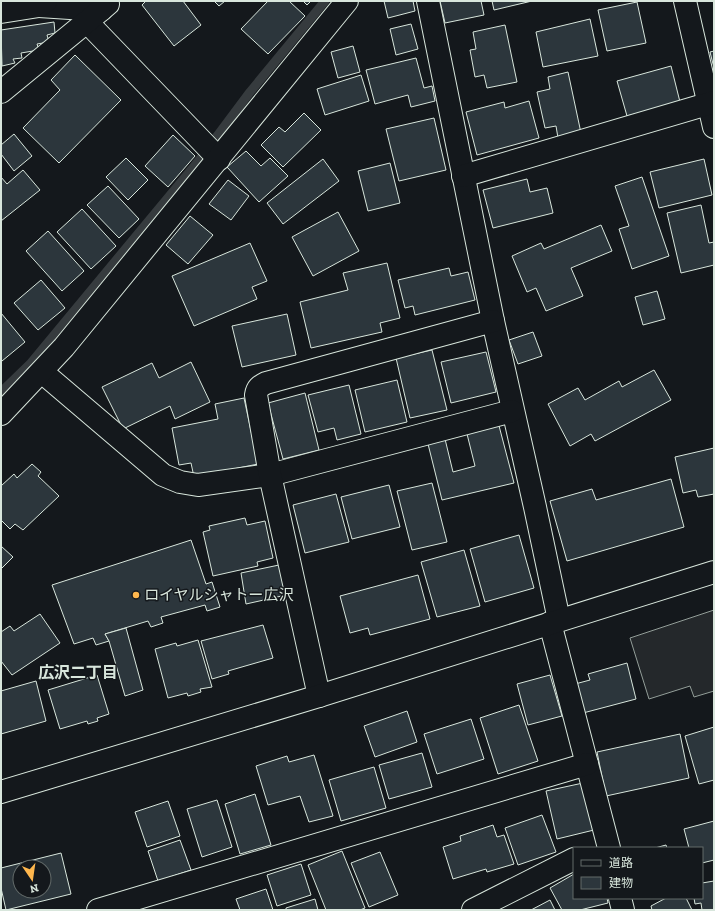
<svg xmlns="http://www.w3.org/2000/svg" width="715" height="911" viewBox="0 0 715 911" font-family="'Zilla Slab','Noto Sans JP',serif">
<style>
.parking{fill:#24282b;stroke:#939e99}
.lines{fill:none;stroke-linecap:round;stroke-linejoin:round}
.stream{stroke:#363b3e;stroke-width:9}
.building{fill:#2c363c;stroke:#d8e6dc;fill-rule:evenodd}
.minor-casing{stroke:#d8e6dc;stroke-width:24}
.tertiary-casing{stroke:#d8e6dc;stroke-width:24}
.minor{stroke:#14181c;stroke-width:22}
.tertiary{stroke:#14181c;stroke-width:22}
.poi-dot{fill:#ffb74d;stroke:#14181c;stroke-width:1.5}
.labels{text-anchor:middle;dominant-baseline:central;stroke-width:3;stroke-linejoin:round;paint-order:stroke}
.poi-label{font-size:15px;fill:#d8e6dc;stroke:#14181c;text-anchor:start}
.neighbourhood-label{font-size:16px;font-weight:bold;fill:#d8e6dc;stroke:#14181c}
</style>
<rect width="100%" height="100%" fill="#14181c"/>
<polygon class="parking" points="714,610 714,691 694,697 690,686 649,699 630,638"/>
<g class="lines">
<polyline class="stream" points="1,392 30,364 200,159 250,92 325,1"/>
</g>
<g class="building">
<polygon points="146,1 183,1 201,25 174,46 142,5"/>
<polygon points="214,1 225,1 219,6"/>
<polygon points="268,1 289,1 305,16 268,54 241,29"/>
<polygon points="303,1 311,1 307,5"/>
<polygon points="384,1 413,1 415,11 388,18"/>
<polygon points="440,1 481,1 484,15 445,23"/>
<polygon points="492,1 532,1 494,10"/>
<polygon points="637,2 646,43 607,51 598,10"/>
<polygon points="590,19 598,56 543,67 536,32"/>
<polygon points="54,22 55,33 47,35 49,42 37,44 39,50 21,53 22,58 13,59 15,63 2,66 1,30"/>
<polygon points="411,24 418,49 396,55 390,29"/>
<polygon points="505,25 517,82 487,88 484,75 475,77 470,50 476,49 473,32"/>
<polygon points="353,46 360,72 338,78 331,52"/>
<polygon points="714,51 714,68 710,52"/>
<polygon points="75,55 121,100 59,163 23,128 60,90 51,80"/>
<polygon points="416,58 424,88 432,86 435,101 411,107 408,95 375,104 366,70"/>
<polygon points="671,66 680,102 627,116 617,81"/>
<polygon points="568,72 581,133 558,138 556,126 545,128 537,92 550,89 548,77"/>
<polygon points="361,75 369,101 325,115 317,89"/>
<polygon points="529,101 539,138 477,155 466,112 504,102 505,108"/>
<polygon points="304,113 321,130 283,167 261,145 279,127 285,132"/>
<polygon points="434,118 446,170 399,181 386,129"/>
<polygon points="14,134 32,156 14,171 1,154 1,145"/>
<polygon points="173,135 195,156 168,187 145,166"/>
<polygon points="246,151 261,166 270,158 288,176 259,202 227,167"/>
<polygon points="126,158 148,180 128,200 106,177"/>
<polygon points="323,159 339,181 283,224 267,203"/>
<polygon points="704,159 712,195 659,208 650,172"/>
<polygon points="390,163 400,203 368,211 358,171"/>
<polygon points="23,170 40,190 1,221 1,177 7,184"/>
<polygon points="642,177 669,256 632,269 619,229 629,226 615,186"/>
<polygon points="527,179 530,192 547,188 553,213 493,228 483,190"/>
<polygon points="228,180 249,196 231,220 209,204"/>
<polygon points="108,186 139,219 119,238 87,205"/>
<polygon points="701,205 709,243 714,242 714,265 681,273 667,213"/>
<polygon points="82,209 116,246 91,269 57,232"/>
<polygon points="338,212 359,251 313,276 292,237"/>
<polygon points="190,216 213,235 188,264 166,245"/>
<polygon points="601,225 612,251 571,268 583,296 546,311 536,288 527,292 512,256 541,243 544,249"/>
<polygon points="48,231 84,271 62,291 26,251"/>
<polygon points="250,243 267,281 252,287 257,299 194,326 172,276"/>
<polygon points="387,263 400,318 380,323 382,332 311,348 300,302 348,290 343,273"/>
<polygon points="449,268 451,276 468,272 475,300 415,315 413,306 405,308 398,280"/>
<polygon points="41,280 65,308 38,330 14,303"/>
<polygon points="657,291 665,319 643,325 635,297"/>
<polygon points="1,313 25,342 2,361 1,359"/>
<polygon points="287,314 296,355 242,367 232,326"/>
<polygon points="533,332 542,356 518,364 509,340"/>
<polygon points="432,350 447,410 410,418 396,358"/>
<polygon points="486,352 496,392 451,403 441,362"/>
<polygon points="191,362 210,402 175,419 170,406 123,429 102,387 152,363 159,378"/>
<polygon points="654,370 671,400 595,441 591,434 570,446 548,404 578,388 585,400 619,381 622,387"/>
<polygon points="397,380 407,422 365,432 355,390"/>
<polygon points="349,385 361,434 337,440 334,428 318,432 308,395"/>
<polygon points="305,393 319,450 283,459 268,403"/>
<polygon points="244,398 258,464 194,477 191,463 179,465 172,428 218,419 215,404"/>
<polygon points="498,422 514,483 442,500 428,444 445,439 453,472 475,466 466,430"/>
<polygon points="714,448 714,494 698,497 696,490 683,493 675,457"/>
<polygon points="32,464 41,472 38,476 59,496 23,530 15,524 10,529 1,520 1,486 14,474 17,478"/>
<polygon points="671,479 684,527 567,561 550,501 592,489 596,500"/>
<polygon points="432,483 447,542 412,550 397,491"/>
<polygon points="389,485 400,527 352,539 341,497"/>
<polygon points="336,494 349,542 305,553 293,505"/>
<polygon points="245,518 247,525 265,521 273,558 257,562 258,566 213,576 203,532 210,530 209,526"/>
<polygon points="519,535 534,588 485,602 470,549"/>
<polygon points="191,540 206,584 212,582 220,607 207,611 205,605 161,617 163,623 151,627 148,621 105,634 109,641 96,645 93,638 74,644 52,585"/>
<polygon points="1,546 13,557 1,569"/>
<polygon points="464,550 480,606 437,617 421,562"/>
<polygon points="279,565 286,595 246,604 241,573"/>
<polygon points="418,575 430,619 370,635 368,628 350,633 340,596"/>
<polygon points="40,614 60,643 12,675 1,661 1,632 10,626 14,631"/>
<polygon points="263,625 273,658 228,671 229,674 212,679 201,641"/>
<polygon points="126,628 143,690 125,696 109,641 105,634"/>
<polygon points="198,640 212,687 200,689 201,692 188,696 187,693 168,698 155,649 176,643 177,646"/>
<polygon points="627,663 636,699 583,713 575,684 590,680 588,674"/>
<polygon points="97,675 109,714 97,718 98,721 88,724 87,721 60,729 48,690"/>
<polygon points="550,675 562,716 528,725 517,684"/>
<polygon points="36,681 46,721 1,734 1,691"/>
<polygon points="519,705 538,761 498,774 480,718"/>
<polygon points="407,711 417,742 375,757 364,726"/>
<polygon points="471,719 484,759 437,774 424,734"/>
<polygon points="714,727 714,780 699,784 685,736"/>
<polygon points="680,734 689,778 606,796 597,752"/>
<polygon points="422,753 432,787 389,799 379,765"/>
<polygon points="314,755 333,816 309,822 300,796 268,805 256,766 287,756 289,762"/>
<polygon points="374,767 386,808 341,821 329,780"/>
<polygon points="583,783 594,830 557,839 546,791"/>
<polygon points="255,794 271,845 240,854 225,804"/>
<polygon points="217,800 232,847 202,857 187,809"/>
<polygon points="168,801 180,836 147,847 135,812"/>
<polygon points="542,815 556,852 518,865 505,828"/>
<polygon points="714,821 714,860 702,863 702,848 689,848 684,829"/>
<polygon points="493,825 497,837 504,835 514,864 487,872 486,869 453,879 443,847 461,841 460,836"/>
<polygon points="180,840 191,870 158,881 148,851"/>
<polygon points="666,845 667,848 655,848"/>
<polygon points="342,851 365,908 360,910 326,910 308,865"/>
<polygon points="380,852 398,895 369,907 351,863"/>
<path d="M 61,853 L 71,894 L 6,910 L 1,888 L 1,868 ZM 20,867 L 44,867 L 44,891 L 20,891 Z"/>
<polygon points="301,864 311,895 277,906 267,875"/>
<polygon points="574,874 574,898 607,898 608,903 580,910 562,910 550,888"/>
<polygon points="714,881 714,910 702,910 701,903 695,904 694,898 702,898 702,883"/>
<polygon points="266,889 273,910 240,910 236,899"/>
<polygon points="666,898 686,898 692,910 652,910 651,906"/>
<polygon points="315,899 318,910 286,910 286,908"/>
<polygon points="550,900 555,910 531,910"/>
</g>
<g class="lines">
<g class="minor-casing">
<g id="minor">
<polyline points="428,1 493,321 535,507 559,620"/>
<polyline points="685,1 714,127"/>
<polyline points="39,6 101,10 108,4"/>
<polyline points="1,12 39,6 46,1"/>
<polyline points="87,22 219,159"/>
<polyline points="1,92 101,10"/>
<polyline points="463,176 714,102"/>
<polyline points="42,372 163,475 180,482 198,485 270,475 512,411"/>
<polyline points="1,414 64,347 347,1"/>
<polyline points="550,623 609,848"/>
<path d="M 319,696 L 270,475 L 256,395 C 257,388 260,386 266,383 L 493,321"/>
<polyline points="620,898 623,910"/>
<polyline points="98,910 587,764"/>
<polyline points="473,910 574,859"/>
</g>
</g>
<g class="tertiary-casing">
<polyline id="tertiary" points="1,792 319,696 714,572"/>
</g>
<use href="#minor" class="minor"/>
<use href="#tertiary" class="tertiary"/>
</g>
<circle class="poi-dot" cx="136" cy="595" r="4"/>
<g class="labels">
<g class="poi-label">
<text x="144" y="595">ロイヤルシャトー広沢</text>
</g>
<g class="neighbourhood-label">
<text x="78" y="672">広沢二丁目</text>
</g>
</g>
<rect width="715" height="911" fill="none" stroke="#d8e6dc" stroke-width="4"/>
<rect x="573" y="847" width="130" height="52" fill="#14181c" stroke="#626a69"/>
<rect x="581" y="860" width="20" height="6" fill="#14181c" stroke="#626a69"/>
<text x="609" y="867" font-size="12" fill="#d8e6dc">道路</text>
<rect x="581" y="877" width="20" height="12" fill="#2c363c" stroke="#626a69"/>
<text x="609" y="887" font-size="12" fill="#d8e6dc">建物</text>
<g transform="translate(32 879) rotate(167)"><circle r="19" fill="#14181c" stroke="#626a69"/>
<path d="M0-3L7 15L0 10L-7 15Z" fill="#ffb74d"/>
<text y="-6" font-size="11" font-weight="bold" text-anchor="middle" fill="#d8e6dc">N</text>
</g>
</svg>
